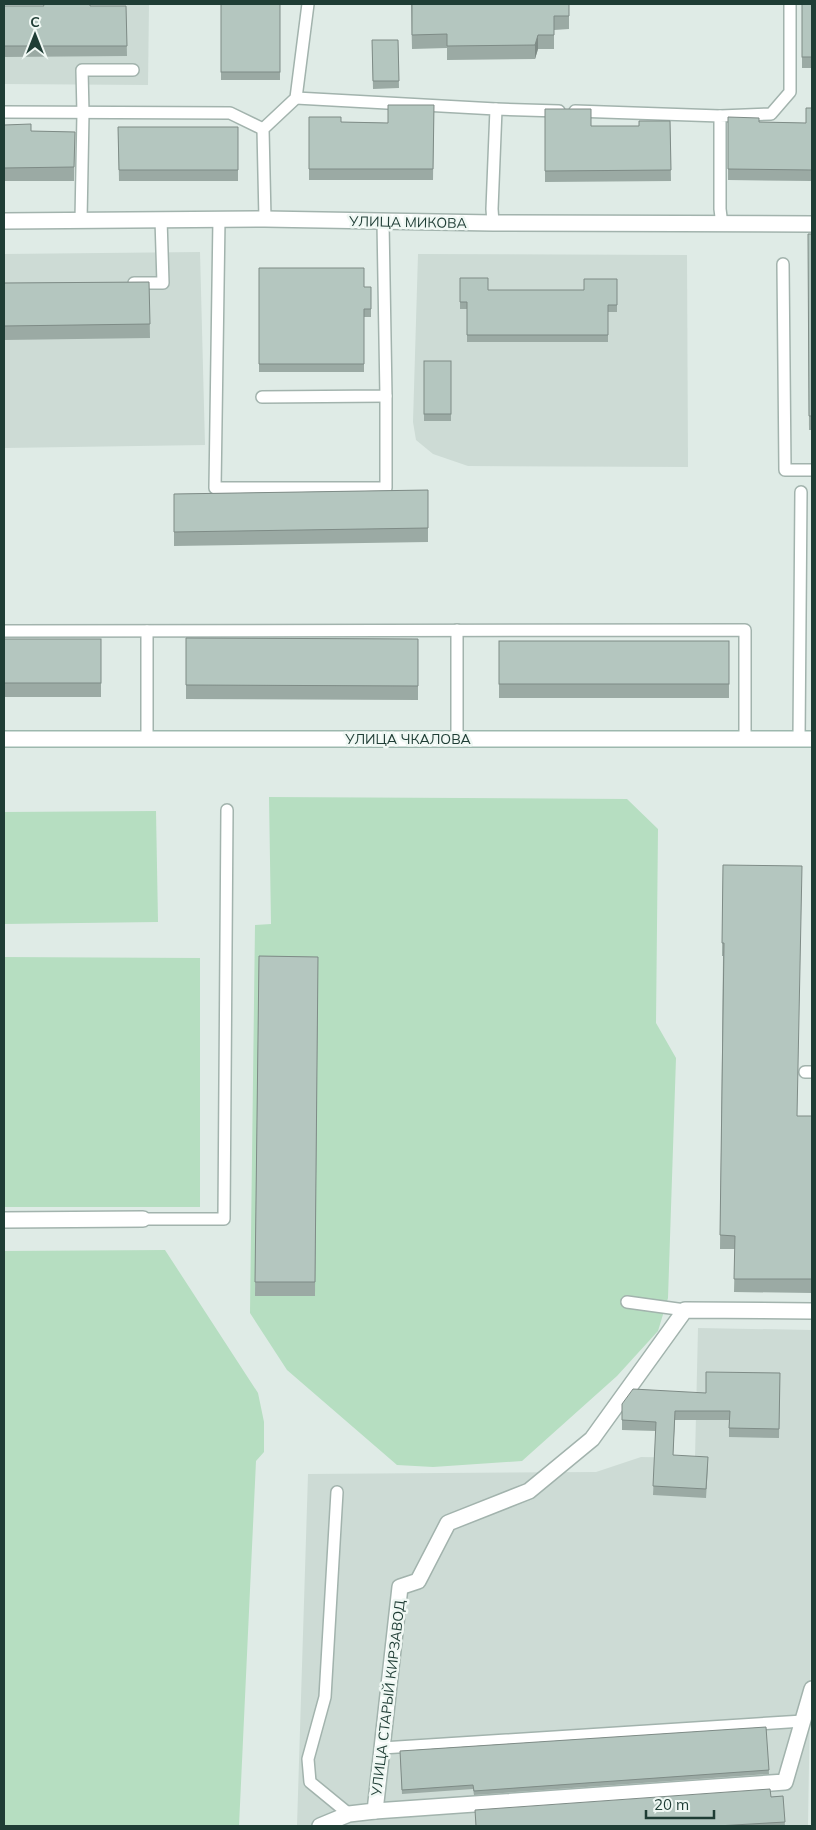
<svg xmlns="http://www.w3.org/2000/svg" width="816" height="1830" viewBox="0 0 816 1830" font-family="Mulish,sans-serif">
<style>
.built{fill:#cddbd5}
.green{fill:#b6dec1}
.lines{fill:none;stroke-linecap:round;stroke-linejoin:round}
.service-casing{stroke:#a2b3ad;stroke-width:14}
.minor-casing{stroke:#a2b3ad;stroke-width:18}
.secondary-casing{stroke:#9db8ae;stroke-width:18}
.service{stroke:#fff;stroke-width:11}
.minor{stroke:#fff;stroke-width:15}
.secondary{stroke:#fff;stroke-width:15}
.wall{fill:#9baaa4}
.shaded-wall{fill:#7e8b86}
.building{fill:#b4c6bf;stroke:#7e8b86}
.labels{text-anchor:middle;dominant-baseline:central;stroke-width:5;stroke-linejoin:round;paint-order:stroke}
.street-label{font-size:14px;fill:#1f3d35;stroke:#f0f8f4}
</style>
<rect width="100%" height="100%" fill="#dfebe6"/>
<g class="built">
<polygon points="4,4 149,4 148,85 4,84"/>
<polygon points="200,252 205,445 4,448 4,254"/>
<polygon points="418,254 687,255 688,467 468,466 433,454 416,440 413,422"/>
<polygon points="698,1328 812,1330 812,1579 808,1826 297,1826 308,1474 596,1472 641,1457 695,1458"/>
</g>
<g class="green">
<polygon points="269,797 627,799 658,829 656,1023 676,1058 668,1298 658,1331 617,1376 522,1461 433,1467 397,1465 287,1370 250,1313 255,925 271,924"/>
<polygon points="156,811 158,922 4,924 4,812"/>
<polygon points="4,957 200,958 200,1207 4,1207"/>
<polygon points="165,1250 258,1393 264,1422 264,1452 256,1461 239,1826 4,1826 4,1251"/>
</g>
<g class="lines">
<g class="service-casing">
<g id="service">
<polyline points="296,98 496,109 492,209 493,223"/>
<polyline points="496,109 559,111"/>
<polyline points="575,111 720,116"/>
<polyline points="4,112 230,113 263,129"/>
<polyline points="219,219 215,488 386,488 386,396"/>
<polyline points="265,219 263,129 296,98 308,4"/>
<polyline points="81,220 83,113 82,70 133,70"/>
<polyline points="722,225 720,209 720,116 771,114 790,92 790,4"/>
<polyline points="783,264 785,470 812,470"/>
<polyline points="134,283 163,283 161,219"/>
<polyline points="262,397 386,396 383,222"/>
<polyline points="457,630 457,739"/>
<polyline points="4,631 745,630 745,739"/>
<polyline points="147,739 147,631"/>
<polyline points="799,739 801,492"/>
<polyline points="805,1072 812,1072"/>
<polyline points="143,1219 224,1219 227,810"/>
<polyline points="627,1302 685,1310"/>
<polyline points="337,1492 325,1697 308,1759 310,1782 349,1814"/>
<polyline points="382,1748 803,1721"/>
</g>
</g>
<g class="minor-casing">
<g id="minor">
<polyline points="4,221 265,219 493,223 812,224"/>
<polyline points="4,1220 143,1219"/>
<polyline points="375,1811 785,1782 812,1689"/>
<polyline points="320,1826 349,1814 375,1811 400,1587 418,1581 448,1523 529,1491 592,1439 685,1310 812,1311"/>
</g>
</g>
<g class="secondary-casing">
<polyline id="secondary" points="4,739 812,739"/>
</g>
<use href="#service" class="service"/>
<use href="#minor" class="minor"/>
<use href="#secondary" class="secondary"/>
</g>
<g class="wall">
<rect x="221" y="4" width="59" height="76"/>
<polygon points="411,4 569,4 569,29 554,30 554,49 538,49 535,59 447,60 447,48 412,49"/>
<rect x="802" y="4" width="10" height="64"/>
<polygon points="4,6 126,6 127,56 4,57"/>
<polygon points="372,40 398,40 399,88 373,89"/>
<polygon points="434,105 433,180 309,180 309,117 341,122 388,123"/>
<polygon points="812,108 812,181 728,180 728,117 759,122 806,123"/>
<polygon points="545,109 591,126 639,126 670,121 671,181 545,182"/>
<polygon points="4,125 31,131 75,132 74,181 4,181"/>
<polygon points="118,127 238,127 238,181 119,181"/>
<polygon points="808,234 812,234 812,430 809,430"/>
<polygon points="259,268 364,287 371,287 371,317 364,317 364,372 259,372"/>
<polygon points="460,278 488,290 584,290 617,279 617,312 608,312 608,342 467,342 467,309 460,309"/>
<polygon points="149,282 150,338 4,340 4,283"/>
<rect x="424" y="361" width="27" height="60"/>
<polygon points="428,490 428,542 174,546 174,494"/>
<polygon points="186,638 418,639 418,700 186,699"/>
<rect x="4" y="639" width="97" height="58"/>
<rect x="499" y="641" width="230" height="57"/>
<polygon points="723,865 797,1116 812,1116 812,1293 734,1292 735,1249 720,1249 723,956 722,956"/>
<polygon points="259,956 318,957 315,1296 255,1296"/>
<polygon points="780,1373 779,1438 729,1437 729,1420 675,1420 673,1455 708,1466 706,1498 653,1495 656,1431 622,1430 622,1420 706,1393"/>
<polygon points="766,1727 769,1774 474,1795 473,1789 402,1794 400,1751"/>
<polygon points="783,1796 785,1826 475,1826 771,1797"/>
</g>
<polygon class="shaded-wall" points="538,35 538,49 535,59 535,45"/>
<g class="building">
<polygon points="43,4 90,4 90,6 126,6 127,46 4,46 4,6 44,6"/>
<rect x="221" y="4" width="59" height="68"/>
<polygon points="412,4 569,4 569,16 554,16 554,35 538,35 535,45 447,46 447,34 412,35"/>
<rect x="802" y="4" width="10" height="53"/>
<polygon points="372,40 398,40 399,81 373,81"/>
<polygon points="388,105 434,105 433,169 309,169 309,117 341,117 341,122 388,123"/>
<polygon points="806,108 812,108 812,170 728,169 728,117 759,118 759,122 806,123"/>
<polygon points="545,109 591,109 591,126 639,126 639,121 670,121 671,170 545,171"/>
<polygon points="31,124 31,131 75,132 74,167 4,168 4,125"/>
<polygon points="118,127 238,127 238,170 119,170"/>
<polygon points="808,234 812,234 812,416 809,416"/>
<polygon points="259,268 364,268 364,287 371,287 371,309 364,309 364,364 259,364"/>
<polygon points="460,278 488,278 488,290 584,290 584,279 617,279 617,305 608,305 608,335 467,335 467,302 460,302"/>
<polygon points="149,282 150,324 4,326 4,283"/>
<rect x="424" y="361" width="27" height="53"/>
<polygon points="428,490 428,528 174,532 174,494"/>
<polygon points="186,638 418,639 418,686 186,685"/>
<rect x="4" y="639" width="97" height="44"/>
<rect x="499" y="641" width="230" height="43"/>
<polygon points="723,865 802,866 797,1116 812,1116 812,1279 734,1279 735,1236 720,1235 724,943 722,943"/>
<polygon points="259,956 318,957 315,1282 255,1282"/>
<polygon points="706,1372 780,1373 779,1429 729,1428 730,1411 675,1411 673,1455 708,1457 706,1489 653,1486 656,1422 622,1420 622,1404 633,1389 706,1393"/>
<polygon points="766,1727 769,1770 474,1791 473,1785 402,1790 400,1751"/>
<polygon points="770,1789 771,1797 783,1796 785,1822 717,1826 476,1826 475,1810"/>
</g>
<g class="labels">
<g class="street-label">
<text transform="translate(408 222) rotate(1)">УЛИЦА МИКОВА</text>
<text x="408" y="739">УЛИЦА ЧКАЛОВА</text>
<text transform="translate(388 1698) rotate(-83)">УЛИЦА СТАРЫЙ КИРЗАВОД</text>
</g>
</g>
<rect width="816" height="1830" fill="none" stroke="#1f3d35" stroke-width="10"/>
<g transform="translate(35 35)" stroke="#f0f8f4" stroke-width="4" paint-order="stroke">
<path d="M0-4L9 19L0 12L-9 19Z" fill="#1f3d35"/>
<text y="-8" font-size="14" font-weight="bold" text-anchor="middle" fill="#1f3d35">С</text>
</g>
<path d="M646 1810v8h68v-8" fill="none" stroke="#1f3d35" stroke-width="2.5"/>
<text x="654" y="1810" font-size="15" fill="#1f3d35" stroke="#f0f8f4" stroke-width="4" paint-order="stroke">20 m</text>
</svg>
